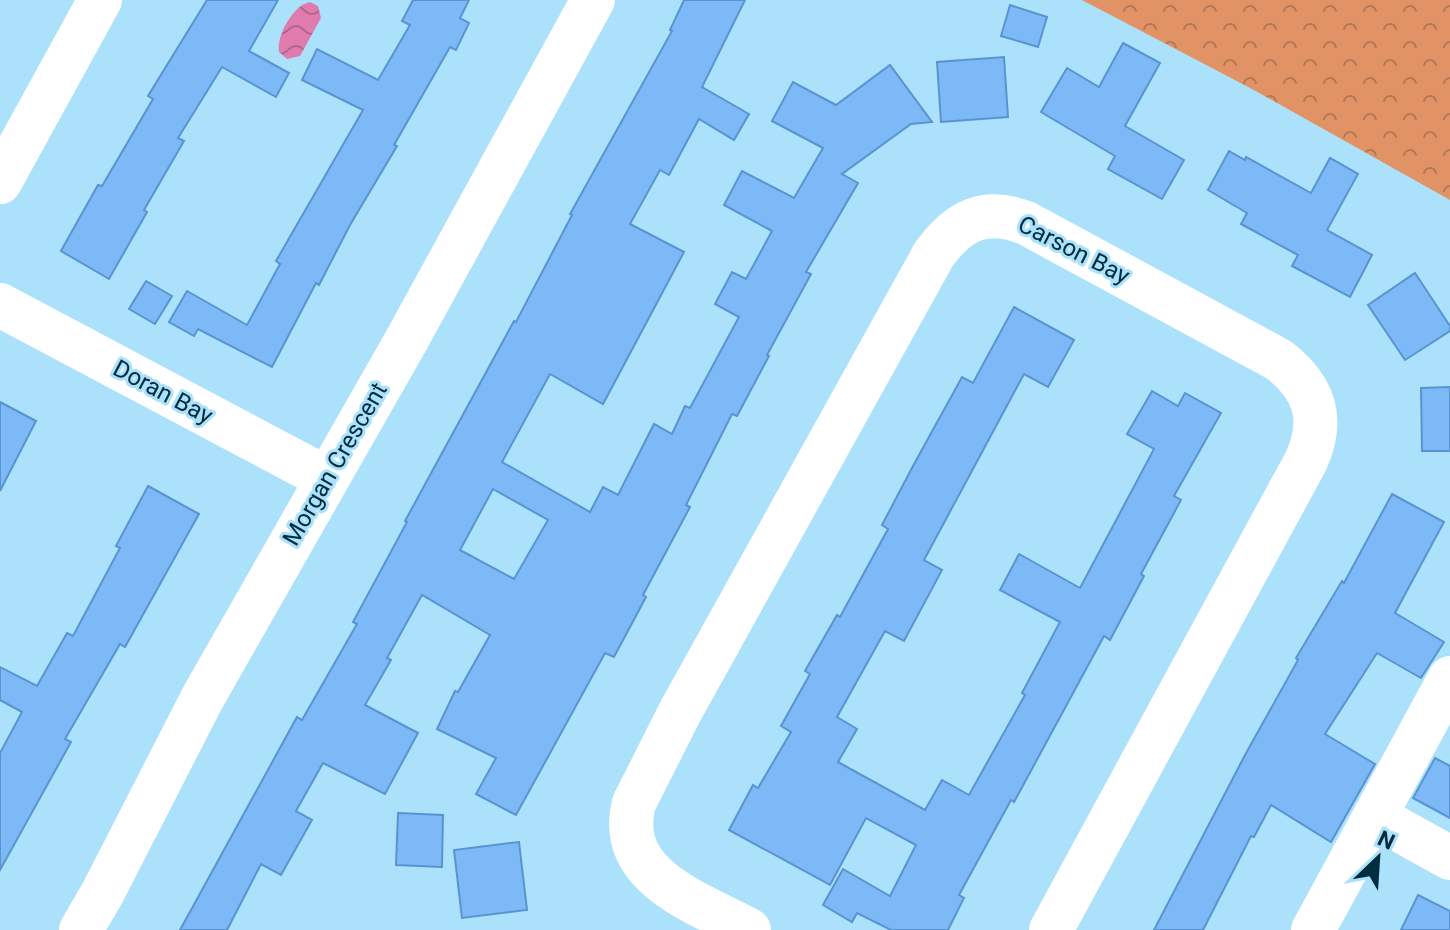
<svg xmlns="http://www.w3.org/2000/svg" width="1450" height="930" viewBox="0 0 1450 930" font-family="Roboto,sans-serif">
<style>
.park{fill:url(#park-crowns)}
.water{fill:url(#water-waves)}
.building{fill:#7cb9f6;stroke:#5894cf;stroke-width:2;fill-rule:evenodd}
.lines{fill:none;stroke-linecap:round;stroke-linejoin:round}
.minor{stroke:#fff;stroke-width:44}
.labels{text-anchor:middle;dominant-baseline:central;stroke-width:6;stroke-linejoin:round;paint-order:stroke}
.street-label{font-size:24px;fill:#012d3e;stroke:#ace1fb}
</style>
<defs>
<pattern id="park-crowns" width="20" height="18" patternUnits="userSpaceOnUse" patternTransform="scale(2)"><rect width="20" height="18" fill="#e19366"/><path d="M2 6a3 3 0 1 1 6 0M12 15a3 3 0 1 1 6 0" fill="none" stroke="#b47855"/></pattern>
<pattern id="water-waves" width="16" height="10" patternUnits="userSpaceOnUse" patternTransform="scale(2)"><rect width="16" height="10" fill="#e07bae"/><path d="M0 5q4-4 8 0t8 0" fill="none" stroke="#b3658f"/></pattern>
</defs>
<rect width="100%" height="100%" fill="#ace1fb"/>
<polygon class="park" points="1082,0 1450,0 1450,200 1252,89"/>
<path class="water" d="M 310,2 L 318,6 L 321,18 L 300,56 L 287,59 L 279,52 C 276,36 293,5 310,2 Z"/>
<g class="building">
<polygon points="207,0 278,0 249,51 289,73 276,97 222,67 178,138 184,141 144,210 147,212 109,279 61,251 98,185 102,186 153,99 148,96"/>
<polygon points="413,0 469,0 460,18 469,23 456,50 450,47 394,145 397,146 350,225 319,285 316,283 272,367 198,329 194,336 169,322 187,291 247,325 280,264 276,261 363,110 302,80 317,49 378,80 410,25 402,21"/>
<path d="M 684,0 L 745,0 L 702,87 L 749,114 L 734,140 L 699,119 L 669,175 L 660,170 L 630,224 L 684,252 L 603,404 L 550,374 L 502,462 L 590,512 L 603,487 L 618,495 L 654,424 L 672,434 L 685,406 L 690,408 L 739,317 L 715,304 L 732,272 L 746,279 L 772,231 L 724,205 L 742,171 L 794,198 L 823,148 L 772,121 L 793,82 L 836,105 L 890,65 L 932,122 L 911,124 L 842,174 L 858,183 L 806,272 L 811,274 L 767,355 L 769,356 L 737,416 L 732,414 L 686,505 L 690,507 L 643,595 L 646,597 L 614,657 L 605,653 L 516,815 L 476,794 L 496,758 L 437,729 L 455,691 L 458,692 L 490,635 L 422,595 L 387,658 L 391,660 L 365,705 L 418,733 L 385,794 L 323,763 L 296,811 L 312,820 L 281,875 L 261,864 L 227,930 L 180,930 L 297,717 L 302,720 L 357,624 L 353,622 L 407,522 L 405,521 L 514,321 L 516,322 L 572,215 L 570,214 L 672,31 L 670,30 ZM 493,489 L 548,520 L 514,579 L 460,550 Z"/>
<polygon points="1010,5 1047,17 1038,47 1001,36"/>
<polygon points="1123,43 1160,63 1125,126 1184,160 1162,199 1108,169 1115,156 1041,112 1067,68 1099,87"/>
<polygon points="1004,57 1008,117 941,122 937,62"/>
<polygon points="1229,151 1245,160 1246,157 1311,193 1330,158 1358,174 1327,230 1372,255 1350,297 1292,266 1298,255 1241,224 1247,213 1208,190"/>
<polygon points="1415,273 1450,326 1450,331 1405,360 1368,305"/>
<polygon points="146,281 172,296 155,324 129,309"/>
<polygon points="1014,307 1074,340 1048,387 1024,374 924,560 942,570 904,641 885,631 837,717 857,729 838,762 925,810 942,780 969,795 1025,695 1022,693 1060,622 1000,590 1019,554 1080,588 1154,449 1127,434 1152,391 1178,406 1185,393 1221,413 1174,496 1181,500 1141,574 1144,576 1110,640 1104,636 1014,802 1011,800 959,895 964,898 948,930 891,930 857,913 852,922 823,905 843,869 890,896 916,845 866,818 830,885 729,830 753,785 758,788 791,732 781,726 810,674 805,671 837,615 840,617 888,529 882,525 913,466 962,377 973,383"/>
<polygon points="1450,387 1450,451 1422,451 1421,388"/>
<polygon points="0,402 36,421 0,491"/>
<polygon points="148,486 199,514 125,647 120,644 65,739 71,742 0,870 0,753 22,712 0,700 0,667 37,686 67,633 73,636 120,548 116,546"/>
<polygon points="1392,494 1444,522 1395,613 1444,642 1421,678 1377,653 1325,734 1375,764 1331,842 1271,805 1254,837 1251,836 1203,930 1154,930 1245,755 1298,660 1296,658 1342,581 1344,583"/>
<polygon points="1435,758 1450,766 1450,818 1413,798"/>
<polygon points="398,813 443,815 442,867 396,865"/>
<polygon points="519,842 527,910 462,918 454,850"/>
<polygon points="1418,895 1450,911 1450,930 1401,930"/>
</g>
<g class="lines">
<g class="minor">
<polyline points="0,182 100,0"/>
<polyline points="0,305 326,478"/>
<polyline points="1376,817 1450,858"/>
<polyline points="81,930 103,892 203,697 406,341 593,0"/>
<path d="M 749,930 C 697,902 615,877 634,803 L 680,712 L 934,254 C 959,220 985,207 1026,223 L 1279,360 C 1315,388 1325,419 1306,461 L 1051,930"/>
<polyline points="1313,930 1450,678"/>
</g>
</g>
<g class="labels">
<g class="street-label">
<text transform="translate(1074 250) rotate(27)">Carson Bay</text>
<text transform="translate(163 392) rotate(28)">Doran Bay</text>
<text transform="translate(335 464) rotate(-60)">Morgan Crescent</text>
</g>
</g>
<g transform="translate(1378 858) rotate(25)" stroke="#ace1fb" stroke-width="6" paint-order="stroke">
<path d="M0-6L14 30L0 20L-14 30Z" fill="#012d3e"/>
<text y="-12" font-size="22" font-weight="bold" text-anchor="middle" fill="#012d3e">N</text>
</g>
</svg>
